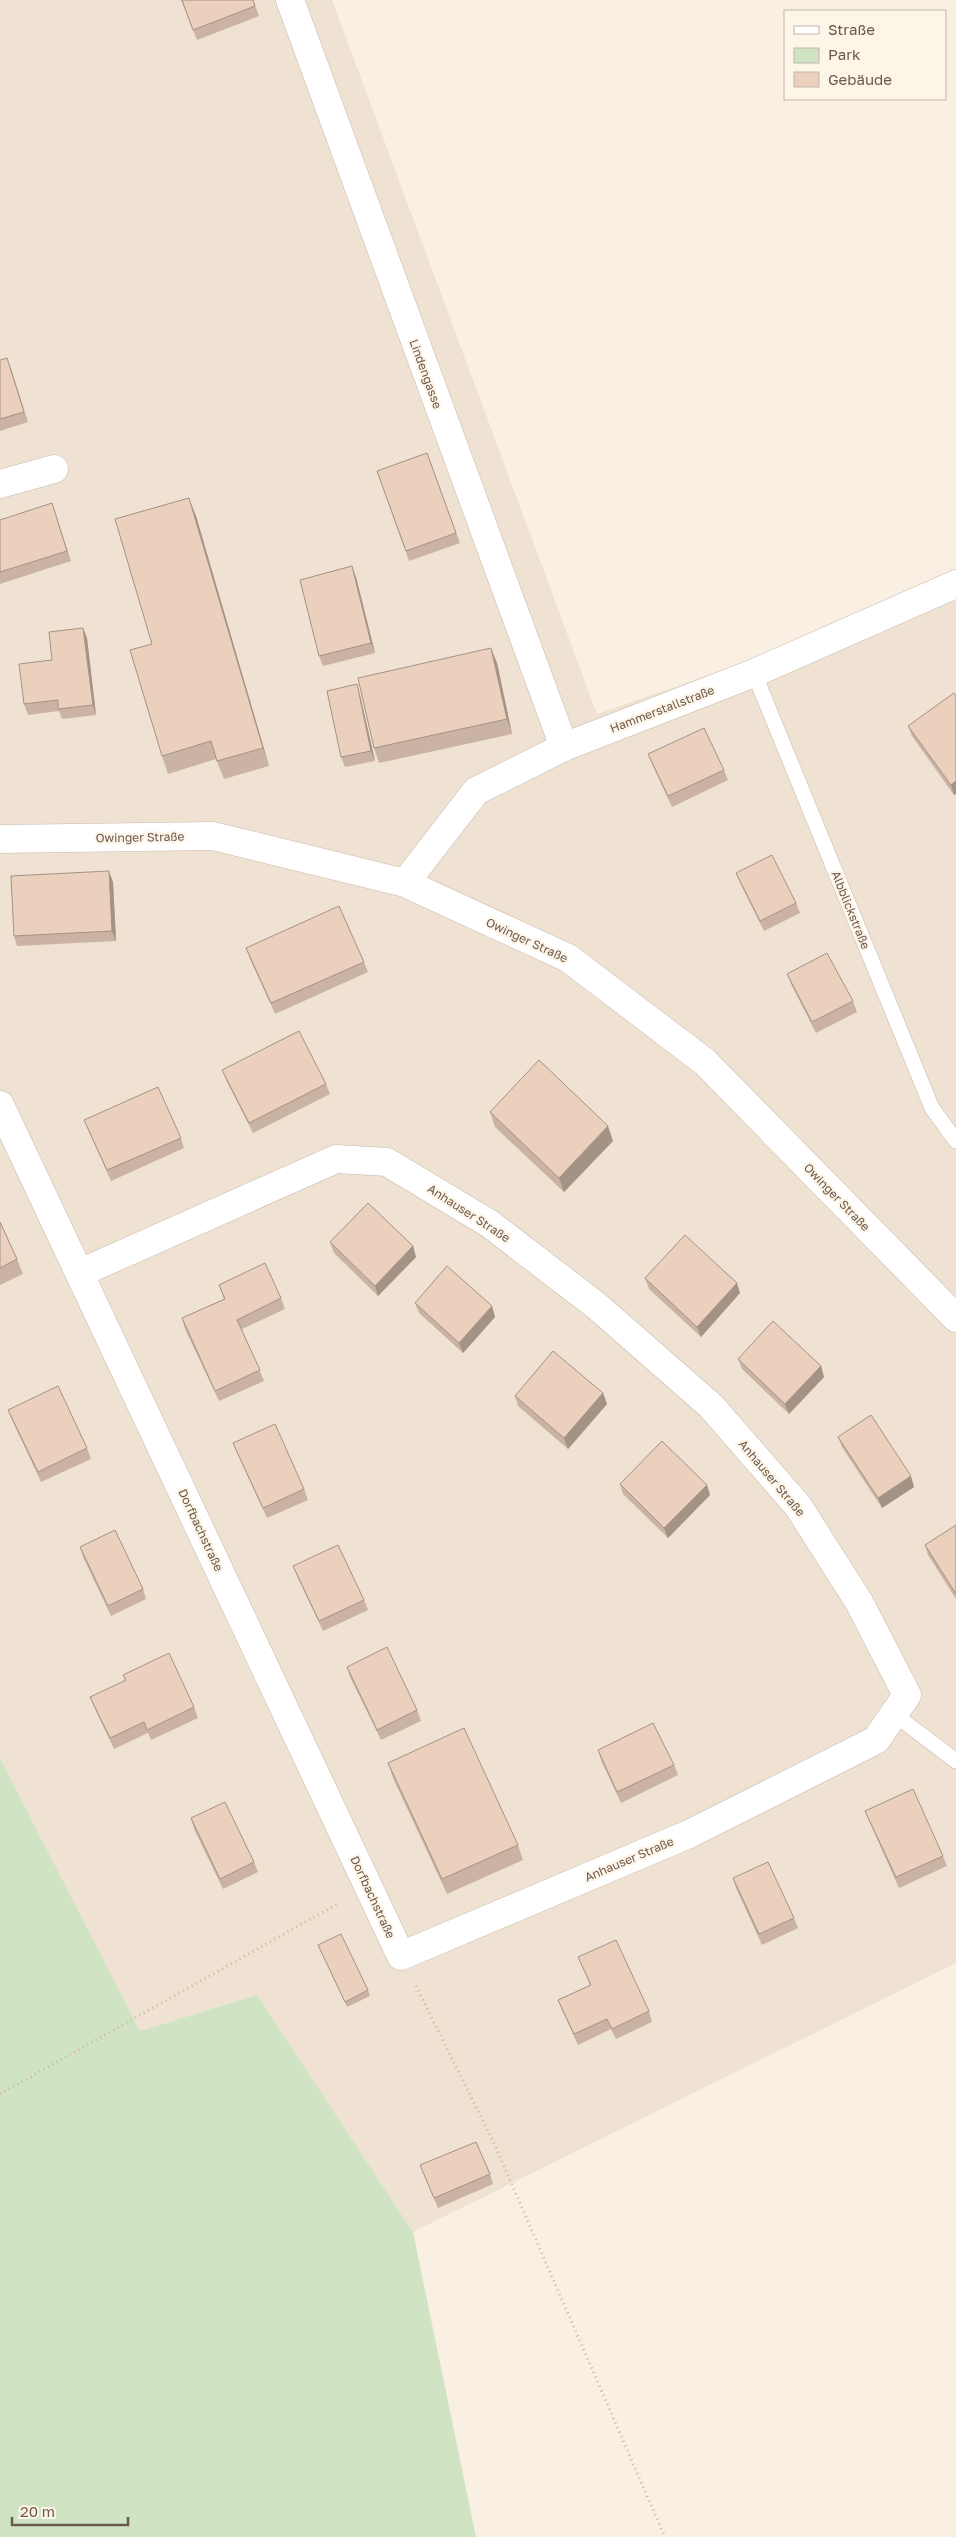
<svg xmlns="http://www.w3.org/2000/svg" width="956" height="2537" viewBox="0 0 956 2537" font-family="'Golos Text',sans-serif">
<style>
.residential{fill:#efe2d2}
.green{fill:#d0e4c3}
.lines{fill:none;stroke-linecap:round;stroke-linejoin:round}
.service-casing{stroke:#c8b8ab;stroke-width:16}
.minor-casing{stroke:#c8b8ab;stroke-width:29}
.secondary-casing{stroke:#cdbaac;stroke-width:29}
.path{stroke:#cfb4a2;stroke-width:3;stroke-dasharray:1 4;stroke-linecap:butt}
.service{stroke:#fff;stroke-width:15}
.minor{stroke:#fff;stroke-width:28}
.secondary{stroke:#fff;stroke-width:28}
.wall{fill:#cab3a3}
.shaded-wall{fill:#a49285}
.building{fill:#ebd0be;stroke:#a49285}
.labels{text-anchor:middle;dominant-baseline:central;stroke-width:4.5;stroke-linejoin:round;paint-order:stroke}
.street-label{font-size:12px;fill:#6d584c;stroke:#fcf5e8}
</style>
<rect width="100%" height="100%" fill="#f9f0e3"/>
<polygon class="residential" points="0,0 332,0 597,714 956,589 956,1963 413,2232 257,1995 140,2031 0,1758"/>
<polygon class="green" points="0,1758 140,2031 257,1995 413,2232 476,2537 0,2537"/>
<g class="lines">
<g class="service-casing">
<g id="service">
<polyline points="754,673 932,1108 956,1141"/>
<polyline points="894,1714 956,1761"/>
</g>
</g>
<g class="minor-casing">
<g id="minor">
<polyline points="290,0 564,747"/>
<polyline points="0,484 54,469"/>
<polyline points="405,883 476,791 564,747 754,673 956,584"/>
<polyline points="0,1105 401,1956 689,1834 876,1740 907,1695 859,1602 798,1506 711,1406 598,1307 490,1224 387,1162 336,1159 80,1273"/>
</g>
</g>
<g class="secondary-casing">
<polyline id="secondary" points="0,839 213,836 405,883 568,958 705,1062 956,1318"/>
</g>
<g class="path">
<polyline points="416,1986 493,2141 665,2537"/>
<polyline points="0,2094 339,1903"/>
</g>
<use href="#service" class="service"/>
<use href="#minor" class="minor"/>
<use href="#secondary" class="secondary"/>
</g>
<g class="wall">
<polygon points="181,0 253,0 259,16 197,40"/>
<polygon points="0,360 11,368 28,422 0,431"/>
<polygon points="427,453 460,543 409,561 377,471"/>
<polygon points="52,503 71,561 0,584 0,520"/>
<polygon points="196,516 269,766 224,779 216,759 168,774 162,756 152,644"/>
<polygon points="356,577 375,653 323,666 319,656"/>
<polygon points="83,628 87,638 96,715 62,719 59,711 28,715 24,704 52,660"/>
<polygon points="497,663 512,734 379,763 374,748"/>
<polygon points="360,695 375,761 345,767 341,757"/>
<polygon points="956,696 956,794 954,795 912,736 908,726"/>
<polygon points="648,754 724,770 728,780 672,807 652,764"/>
<polygon points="736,873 796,903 800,913 764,931 740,883"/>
<polygon points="113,882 116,941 17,946 14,936"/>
<polygon points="246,948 364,962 368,972 275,1014 250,959"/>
<polygon points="787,974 853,1001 857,1012 816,1033 791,984"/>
<polygon points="222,1070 326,1084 330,1094 253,1133 226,1080"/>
<polygon points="490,1112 613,1141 564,1192 495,1127"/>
<polygon points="84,1120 181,1138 184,1148 111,1181 88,1130"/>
<polygon points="0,1222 17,1259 23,1274 0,1285"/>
<polygon points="330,1242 413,1246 416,1257 378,1296 334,1253"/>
<polygon points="645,1278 740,1293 701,1337 649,1289"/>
<polygon points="219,1285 281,1298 285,1309 242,1329 264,1381 219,1401 185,1329 182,1318 224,1299"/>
<polygon points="415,1303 492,1306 495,1317 463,1353 419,1313"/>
<polygon points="738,1359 821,1366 824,1377 789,1414 742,1369"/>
<polygon points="603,1393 607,1404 568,1449 518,1406 515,1396"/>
<polygon points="8,1410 87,1448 91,1459 41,1482 12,1420"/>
<polygon points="838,1437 914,1487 882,1508 842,1447"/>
<polygon points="233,1443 304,1489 308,1500 267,1518 237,1453"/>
<polygon points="620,1484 707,1485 710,1495 668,1538 623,1494"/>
<polygon points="956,1525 956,1599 928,1555 925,1545"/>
<polygon points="80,1547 143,1589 146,1599 111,1616 83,1557"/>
<polygon points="293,1566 364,1600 368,1610 323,1631 297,1576"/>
<polygon points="347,1667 417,1710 421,1721 381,1740 350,1677"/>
<polygon points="123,1675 194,1707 198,1718 151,1740 148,1733 114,1749 94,1707 90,1697 125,1681"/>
<polygon points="598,1750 674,1765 678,1775 621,1803 601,1760"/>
<polygon points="388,1763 518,1845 523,1860 447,1894 393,1778"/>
<polygon points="865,1811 943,1856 947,1866 899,1888 869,1821"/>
<polygon points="191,1818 254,1862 258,1872 223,1889 194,1829"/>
<polygon points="733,1878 794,1918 798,1928 762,1945 736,1888"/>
<polygon points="318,1945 368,1990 370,1996 347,2007"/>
<polygon points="578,1957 649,2011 652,2022 616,2039 611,2029 578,2045 562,2010 558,2000 590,1985"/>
<polygon points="420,2165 490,2174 493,2184 438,2208"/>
</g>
<g class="shaded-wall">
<polygon points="189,498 196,516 269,766 263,748"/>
<polygon points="352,566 356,577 375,653 371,643"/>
<polygon points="83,628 87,638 96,715 93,705"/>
<polygon points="491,648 497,663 512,734 507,719"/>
<polygon points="357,684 360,695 375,761 371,751"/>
<polygon points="956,781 956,794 954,795 951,785"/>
<polygon points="109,871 113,882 116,941 112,931"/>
<polygon points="608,1126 613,1141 564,1192 559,1178"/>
<polygon points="413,1246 416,1257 378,1296 375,1286"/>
<polygon points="737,1283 740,1293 701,1337 697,1327"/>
<polygon points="492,1306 495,1317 463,1353 459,1343"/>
<polygon points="821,1366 824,1377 789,1414 785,1404"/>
<polygon points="603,1393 607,1404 568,1449 564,1438"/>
<polygon points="911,1476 914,1487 882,1508 878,1498"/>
<polygon points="707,1485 710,1495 668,1538 664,1528"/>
</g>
<g class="building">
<polygon points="182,0 253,0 255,6 193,30"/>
<polygon points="7,358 24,412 0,419 0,360"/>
<polygon points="427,453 456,533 406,551 377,471"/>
<polygon points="189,498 263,748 217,761 211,741 162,756 130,650 152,644 115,519"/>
<polygon points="52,503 67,551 0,572 0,520"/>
<polygon points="352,566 371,643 319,656 300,580"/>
<polygon points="83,628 93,705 58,709 58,700 24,704 19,664 52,660 49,632"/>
<polygon points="491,648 507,719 374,748 358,678"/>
<polygon points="357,684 371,751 341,757 327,691"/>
<polygon points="954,693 956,696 956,781 951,785 908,726"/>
<polygon points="704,728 724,770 668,796 648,754"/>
<polygon points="772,855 796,903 760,921 736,873"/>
<polygon points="109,871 112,931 14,936 11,876"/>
<polygon points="339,906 364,962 271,1003 246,948"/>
<polygon points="827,953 853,1001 812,1022 787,974"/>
<polygon points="299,1031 326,1084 249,1123 222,1070"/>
<polygon points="539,1060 608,1126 559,1178 490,1112"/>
<polygon points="158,1087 181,1138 107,1170 84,1120"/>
<polygon points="368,1203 413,1246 375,1286 330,1242"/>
<polygon points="0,1222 17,1259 0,1268"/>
<polygon points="685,1235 737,1283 697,1327 645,1278"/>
<polygon points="265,1263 281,1298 237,1320 260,1370 215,1391 182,1318 225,1299 219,1285"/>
<polygon points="447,1266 492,1306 459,1343 415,1303"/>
<polygon points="773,1321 821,1366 785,1404 738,1359"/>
<polygon points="553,1351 603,1393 564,1438 515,1396"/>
<polygon points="58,1386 87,1448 38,1472 8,1410"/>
<polygon points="871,1415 911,1476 878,1498 838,1437"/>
<polygon points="275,1424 304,1489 263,1508 233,1443"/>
<polygon points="662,1441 707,1485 664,1528 620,1484"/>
<polygon points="956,1525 956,1594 925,1545"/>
<polygon points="115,1530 143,1589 108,1606 80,1547"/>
<polygon points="338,1545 364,1600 319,1621 293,1566"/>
<polygon points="387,1647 417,1710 377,1730 347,1667"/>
<polygon points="169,1653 194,1707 147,1730 144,1722 110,1738 90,1697 126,1680 123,1675"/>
<polygon points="653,1723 674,1765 617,1792 598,1750"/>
<polygon points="464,1728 518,1845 442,1879 388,1763"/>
<polygon points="913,1789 943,1856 896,1877 865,1811"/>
<polygon points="225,1802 254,1862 220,1879 191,1818"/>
<polygon points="768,1862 794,1918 759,1934 733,1878"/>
<polygon points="341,1934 368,1990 345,2002 318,1945"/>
<polygon points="616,1940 649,2011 612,2029 607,2019 574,2034 558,2000 591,1985 578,1957"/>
<polygon points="476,2142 490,2174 434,2198 420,2165"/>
</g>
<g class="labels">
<g class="street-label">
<text transform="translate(426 374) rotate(70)">Lindengasse</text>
<text transform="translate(662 709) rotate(-21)">Hammerstallstraße</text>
<text transform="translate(140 837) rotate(-1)">Owinger Straße</text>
<text transform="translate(851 910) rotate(68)">Albblickstraße</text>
<text transform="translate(527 940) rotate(25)">Owinger Straße</text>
<text transform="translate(837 1197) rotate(46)">Owinger Straße</text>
<text transform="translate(469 1213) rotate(33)">Anhauser Straße</text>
<text transform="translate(772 1478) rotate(50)">Anhauser Straße</text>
<text transform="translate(201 1530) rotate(65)">Dorfbachstraße</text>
<text transform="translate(629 1859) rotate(-23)">Anhauser Straße</text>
<text transform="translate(373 1897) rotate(65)">Dorfbachstraße</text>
</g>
</g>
<rect x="784" y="10" width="162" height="90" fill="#fcf5e8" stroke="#c3b6aa"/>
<rect x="794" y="26" width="25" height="8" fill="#ffffff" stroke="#c3b6aa"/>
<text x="828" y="35" font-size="15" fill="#6d584c">Straße</text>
<rect x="794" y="48" width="25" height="15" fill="#d0e4c3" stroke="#c3b6aa"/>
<text x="828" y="60" font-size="15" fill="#6d584c">Park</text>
<rect x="794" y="72" width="25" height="15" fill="#ebd0be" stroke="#c3b6aa"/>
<text x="828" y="85" font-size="15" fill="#6d584c">Gebäude</text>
<path d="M12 2517v8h116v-8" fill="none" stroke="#6d584c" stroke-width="2.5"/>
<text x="20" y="2517" font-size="15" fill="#6d584c" stroke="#fcf5e8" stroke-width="4" paint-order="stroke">20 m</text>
</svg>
